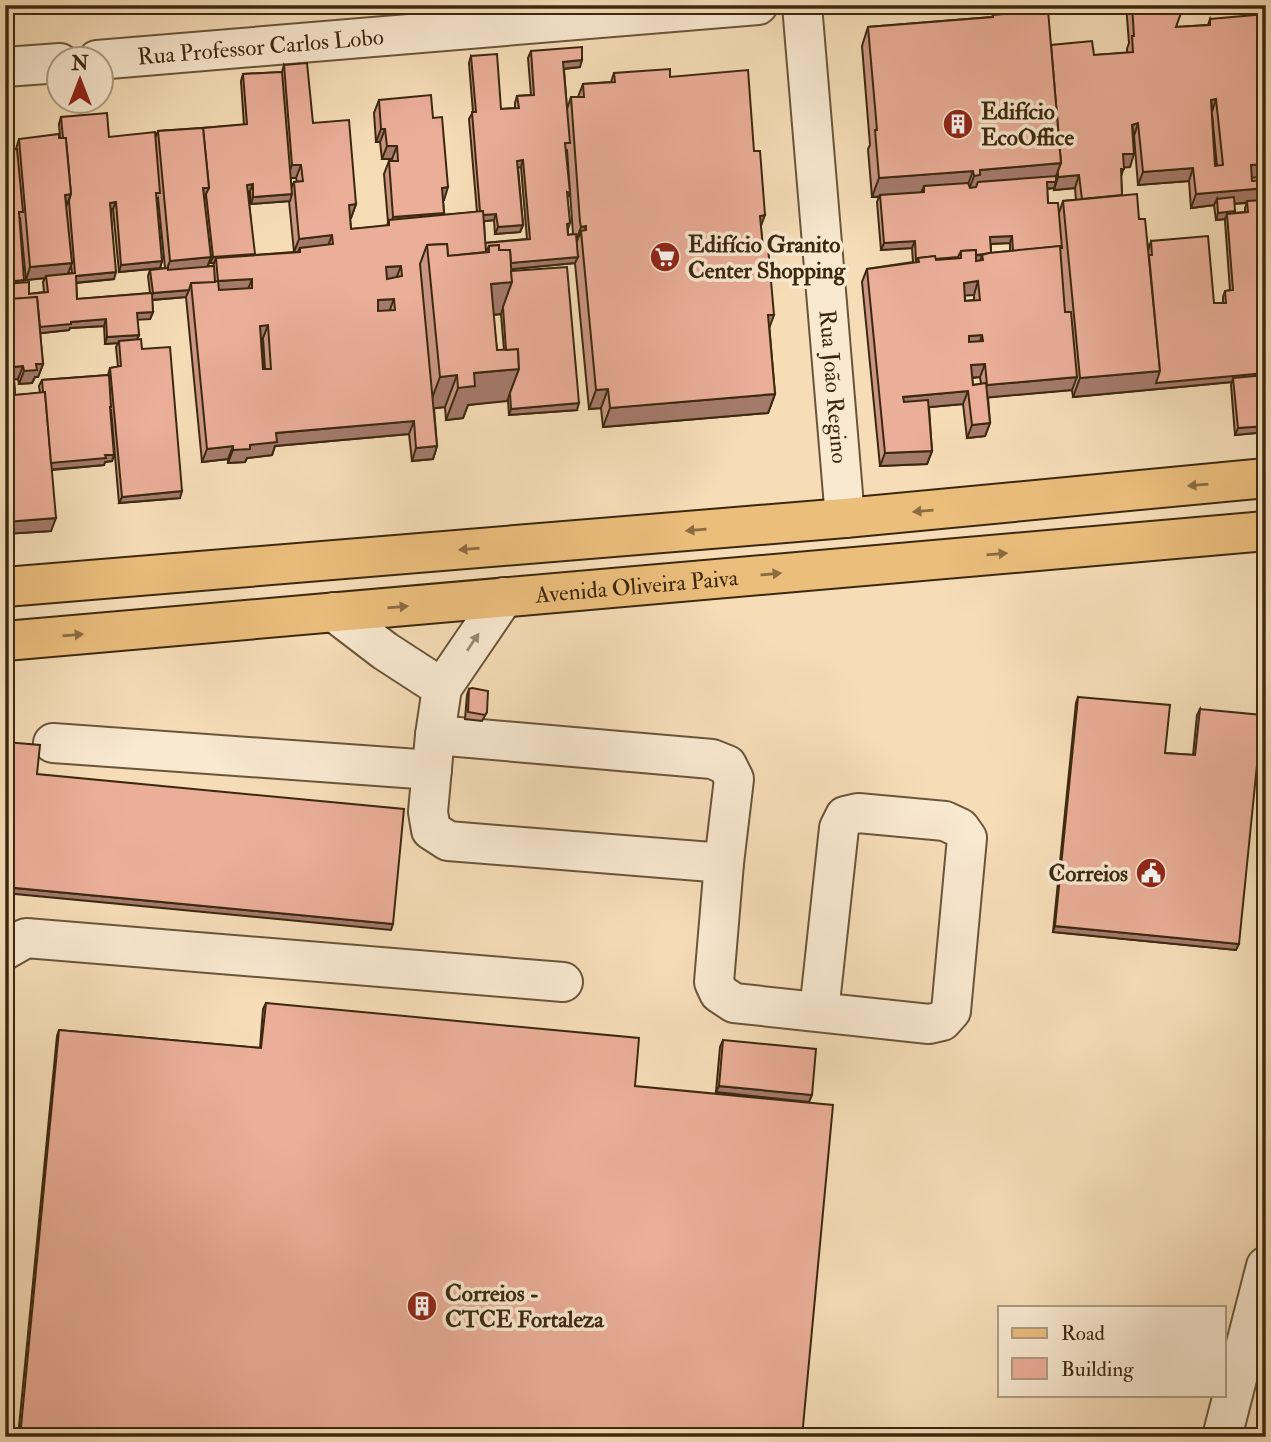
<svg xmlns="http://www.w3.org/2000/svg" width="1271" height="1442" viewBox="0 0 1271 1442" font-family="'IM FELL Double Pica',serif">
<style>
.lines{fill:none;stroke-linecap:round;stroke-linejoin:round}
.minor-casing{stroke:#6a5539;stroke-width:42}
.major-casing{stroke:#3c280f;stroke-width:42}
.minor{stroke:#f9e9d1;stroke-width:38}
.major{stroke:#ebbe7c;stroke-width:38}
.wall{fill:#ca9684;stroke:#3c280f;stroke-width:2;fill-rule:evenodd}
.shaded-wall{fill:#a47a6b;stroke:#3c280f;stroke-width:2}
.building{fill:#ebae99;stroke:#3c280f;stroke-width:2;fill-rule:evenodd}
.oneway{fill:#8b6c40}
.oneway2{fill:#9a8870}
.labels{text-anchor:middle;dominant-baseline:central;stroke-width:7;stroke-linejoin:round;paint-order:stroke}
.street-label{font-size:23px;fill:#3c280f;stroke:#f9e9d1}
.poi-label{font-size:23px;font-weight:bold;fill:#3c280f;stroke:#f9e9d1;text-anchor:start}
</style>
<rect width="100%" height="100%" fill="#f6ddb8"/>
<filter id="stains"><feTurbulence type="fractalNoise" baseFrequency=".00286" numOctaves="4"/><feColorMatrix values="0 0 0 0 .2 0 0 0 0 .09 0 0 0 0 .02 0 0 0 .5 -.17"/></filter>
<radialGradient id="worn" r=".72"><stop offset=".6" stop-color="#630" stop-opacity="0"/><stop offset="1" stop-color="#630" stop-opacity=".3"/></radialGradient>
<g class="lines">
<g class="minor-casing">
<g id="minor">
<path id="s1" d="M 802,5 L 845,518"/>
<path id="s2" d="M 97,60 L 758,5"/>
<polyline points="5,67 60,63"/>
<polyline points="504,597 442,688 435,735 428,812 431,830 448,841 724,863"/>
<polyline points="334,612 385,651 442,688"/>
<polyline points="435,735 712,759 727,765 734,779 724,863 714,982 719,993 734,1003 929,1024 942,1021 951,1011 967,838 960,828 945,821 858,813 845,816 839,828 819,1012"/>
<polyline points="53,743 432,770"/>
<polyline points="5,950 26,938 563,982"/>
<polyline points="1222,1437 1266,1266"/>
</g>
</g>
<g class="major-casing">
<g id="major">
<polyline points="5,587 845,518 1266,478"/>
<path id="s3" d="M 5,641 L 1266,531"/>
</g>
</g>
<use href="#minor" class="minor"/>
<use href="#major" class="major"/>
</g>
<g class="wall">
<path d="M 1126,5 L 1178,5 L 1176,27 L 1208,25 L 1210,19 L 1252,181 L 1266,180 L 1266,432 L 1235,435 L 1231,385 L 1232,382 L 1073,397 L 1072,390 L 988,397 L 990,423 L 985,436 L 967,438 L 963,404 L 929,407 L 932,451 L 927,464 L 880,466 L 862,282 L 867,269 L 913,262 L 912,248 L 881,250 L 877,202 L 879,197 L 872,197 L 868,149 L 870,145 L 862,46 L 868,27 L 992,17 L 993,15 L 1051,45 L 1094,55 L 1127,53 L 1127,49 L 1129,43 ZM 1212,114 L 1217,166 L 1215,166 ZM 1134,136 L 1138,185 L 1189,181 L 1191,208 L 1214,205 L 1216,220 L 1225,219 L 1225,221 L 1230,290 L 1225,291 L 1223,297 L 1223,303 L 1214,303 L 1151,241 L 1149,248 L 1139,219 L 1122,195 L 1121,177 L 1124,167 L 1130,167 ZM 1054,188 L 1054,190 L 1075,188 L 1076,200 L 1063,201 L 1059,213 L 1048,203 L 1047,189 ZM 1247,203 L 1245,208 L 1245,212 L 1234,213 L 1234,204 ZM 1010,243 L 1010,251 L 991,253 L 991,244 ZM 965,295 L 974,295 L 974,300 L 965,301 ZM 980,377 L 981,384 L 973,385 L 972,378 Z"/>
<path d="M 531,51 L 580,67 L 564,69 L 567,109 L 571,97 L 578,97 L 583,84 L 611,82 L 614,73 L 670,77 L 761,228 L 775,394 L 768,413 L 603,427 L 601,408 L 589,409 L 575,263 L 511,269 L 577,410 L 509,415 L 508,400 L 468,405 L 463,418 L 446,420 L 445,407 L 434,408 L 437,446 L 433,459 L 412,461 L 409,434 L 275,446 L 272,455 L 247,458 L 245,462 L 228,463 L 228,459 L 202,462 L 186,297 L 152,300 L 153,312 L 150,319 L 137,319 L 139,335 L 137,339 L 142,349 L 180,498 L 119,503 L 111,409 L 114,455 L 112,461 L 105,462 L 104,465 L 52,470 L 51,531 L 5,534 L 5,150 L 16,149 L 19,139 L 60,138 L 59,124 L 61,117 L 109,137 L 155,138 L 158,131 L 244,125 L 241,81 L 243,74 L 282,72 L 284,65 L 313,123 L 356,204 L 351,218 L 350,218 L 351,229 L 387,226 L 388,222 L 384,174 L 389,161 L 392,161 L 392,159 L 382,159 L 380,142 L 376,142 L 374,113 L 379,100 L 433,118 L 444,200 L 443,200 L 444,213 L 443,215 L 477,212 L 469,119 L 473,112 L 469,63 L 471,56 L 501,109 L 515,108 L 515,103 L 517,96 L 531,95 L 528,58 ZM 566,150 L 567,150 L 573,234 L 568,235 L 568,229 L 570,223 L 567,198 L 570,193 ZM 518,167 L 521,167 L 527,239 L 485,243 L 484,221 L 494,220 L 495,234 L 520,232 L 523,225 ZM 291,178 L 296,178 L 297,182 L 294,182 L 291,188 ZM 248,191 L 250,191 L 251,204 L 289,201 L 294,252 L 254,255 ZM 158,198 L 165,268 L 150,270 L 148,276 L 150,293 L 77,299 L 76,283 L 114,279 L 111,209 L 113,209 L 119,272 L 160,268 L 162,261 L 156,200 ZM 19,218 L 20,218 L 26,280 L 45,278 L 43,282 L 44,292 L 29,294 L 23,283 ZM 210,260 L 210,263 L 214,263 L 213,266 L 208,266 ZM 71,264 L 72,273 L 68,274 ZM 501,314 L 504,350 L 497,350 L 493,315 ZM 104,326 L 105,344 L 118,343 L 116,347 L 118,367 L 110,368 L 108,375 L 42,380 L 39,386 L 40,393 L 15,395 L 14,379 L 18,379 L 19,384 L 32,383 L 35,377 L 38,377 L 43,364 L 40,333 L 69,330 L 70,328 ZM 263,338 L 265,369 L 263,369 L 261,339 Z"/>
<polygon points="469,689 487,712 482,721 465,719 467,695"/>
<polygon points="1078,697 1165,753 1193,755 1197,715 1200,709 1236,950 1053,932 1076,703"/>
<polygon points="266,1003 635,1086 802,1437 18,1437 57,1036 59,1030 260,1048 263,1009"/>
<polygon points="723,1040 809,1102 716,1092 720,1047"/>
</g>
<g class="shaded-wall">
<polygon points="582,60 580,67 561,69 563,62"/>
<polygon points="1216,99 1212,112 1211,100"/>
<polygon points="1138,123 1134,136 1132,125"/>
<polygon points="381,129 385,129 380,142 376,142"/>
<polygon points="387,146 397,146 392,159 382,159"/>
<polygon points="1123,154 1134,154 1130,167 1118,168"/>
<polygon points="523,160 521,167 515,168 517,161"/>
<polygon points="1061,163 1054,182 1056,182 1054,188 967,195 974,176 980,170"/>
<polygon points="1266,164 1266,177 1246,178 1251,165"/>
<polygon points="292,165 301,165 296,178 287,178"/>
<polygon points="1193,168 1189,181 1138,185 1143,172"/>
<polygon points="973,171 966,190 924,186 921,193 872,197 879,178"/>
<polygon points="1079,175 1075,188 1054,190 1058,177"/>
<polygon points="253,184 250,191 245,192 247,185"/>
<polygon points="448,187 444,200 437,201 442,188"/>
<polygon points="203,188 209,188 204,201"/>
<polygon points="1266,188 1266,201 1218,205 1217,199 1214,205 1191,208 1196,194"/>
<polygon points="71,194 66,207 65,195"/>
<polygon points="292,194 290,201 251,204 253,197"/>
<polygon points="116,202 113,209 108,209 110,203"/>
<polygon points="356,204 351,218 344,218 349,205"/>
<polygon points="1235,211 1233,218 1227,214 1225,219 1216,220 1218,213"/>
<polygon points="444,213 439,226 389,230 393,217"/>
<polygon points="496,214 494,220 478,222 480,215"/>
<polygon points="765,215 758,234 760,216"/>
<polygon points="523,225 520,232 495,234 498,227"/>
<polygon points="586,226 582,239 581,231 575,246 574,246 581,227"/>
<polygon points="332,235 327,249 300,248 298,252 294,252 299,239"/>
<polygon points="1012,236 1010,243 988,244 990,237"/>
<polygon points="915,241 912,248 881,250 884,243"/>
<polygon points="255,254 216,258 214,263 210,263 213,257"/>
<polygon points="992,254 982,255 980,262 961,257"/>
<polygon points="211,257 206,270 165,274 170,261"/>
<polygon points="578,257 575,263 482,272 484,265"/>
<polygon points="162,261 160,268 119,272 121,265"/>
<polygon points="72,263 67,276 46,276 45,278 26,280 30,267"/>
<polygon points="401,266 396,279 381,280 386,267"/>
<polygon points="116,272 114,279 73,283 76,276"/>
<polygon points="252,279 247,292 192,296 218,281"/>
<polygon points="24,280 21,287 5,289 5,282"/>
<polygon points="978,281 974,295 959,296 964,283"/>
<polygon points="512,282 501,314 479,316 491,284"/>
<polygon points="189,290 186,297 150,300 153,293"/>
<polygon points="394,299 389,312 373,313 378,300"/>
<polygon points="153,312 150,319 134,320 137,313"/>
<polygon points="768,315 774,315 767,334"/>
<polygon points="106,319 104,326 70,328 69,330 34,334 37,327 71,322"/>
<polygon points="268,325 263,338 255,339 260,326"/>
<polygon points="139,335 136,342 119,341 118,343 105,344 107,337"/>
<polygon points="982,335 978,349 964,349 969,336"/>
<polygon points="36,364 43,364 38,377 35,377 32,383 19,384 24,371"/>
<polygon points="985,364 980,377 966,378 971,365"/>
<polygon points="23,366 18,379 8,380 13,367"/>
<polygon points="519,369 507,401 468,405 463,418 446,420 458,388 474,373"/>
<polygon points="1160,371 1266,373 1266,379 1233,378 1232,382 1073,397 1080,378"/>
<polygon points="457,375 445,407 428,409 440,377"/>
<polygon points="1077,377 1072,390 982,398 987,385"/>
<polygon points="608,389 601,408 589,409 596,390"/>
<polygon points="968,391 963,404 898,410 903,397"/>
<polygon points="775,394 768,413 603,427 610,408"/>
<polygon points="579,403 577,410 509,415 511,409"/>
<polygon points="414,421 409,434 275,446 272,455 247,458 245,462 228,463 233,450 250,445 276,433"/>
<polygon points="990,423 985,436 967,438 972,425"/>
<polygon points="1266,426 1266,432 1235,435 1238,428"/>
<polygon points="233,446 228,459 202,462 207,449"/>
<polygon points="437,446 433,459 412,461 416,448"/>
<polygon points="932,451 927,464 880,466 885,453"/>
<polygon points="105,455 114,455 112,461 105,462 104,465 46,470 48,463"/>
<polygon points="182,491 180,498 119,503 122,497"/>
<polygon points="56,518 51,531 5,534 5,522"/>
<polygon points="5,887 393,924 391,930 5,893"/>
<polygon points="1055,926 1239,944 1236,950 1053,932"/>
<polygon points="719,1086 812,1095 809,1102 716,1092"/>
</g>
<g class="building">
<path d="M 1132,5 L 1178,5 L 1181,13 L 1176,27 L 1210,25 L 1210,19 L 1266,14 L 1266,164 L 1251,165 L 1252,181 L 1266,180 L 1266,188 L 1196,194 L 1193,168 L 1143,172 L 1138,123 L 1132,125 L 1134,154 L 1123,154 L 1124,169 L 1121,169 L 1122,195 L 1082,199 L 1079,175 L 1058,177 L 1058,171 L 1061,163 L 1051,45 L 1092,41 L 1094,55 L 1133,52 L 1132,36 L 1134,36 ZM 1216,99 L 1223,165 L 1215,166 L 1211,100 Z"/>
<polygon points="1048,10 1061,163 980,170 980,175 974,176 973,171 879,178 875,130 877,130 868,27 993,17 993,15"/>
<polygon points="582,47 582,60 563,62 570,143 565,143 570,193 567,192 570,223 567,224 568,235 576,234 578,257 511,263 510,250 499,250 499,245 489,246 486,252 485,243 530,239 523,160 517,161 523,225 498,227 496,214 483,215 483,211 480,211 472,112 476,112 471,56 497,54 501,109 519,108 517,96 534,95 531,51"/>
<path d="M 307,63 L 313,123 L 349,120 L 356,204 L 349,205 L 351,229 L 389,225 L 389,220 L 483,211 L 486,252 L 448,256 L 447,244 L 427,245 L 420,264 L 437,446 L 416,448 L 414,421 L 276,433 L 277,442 L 250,445 L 250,449 L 233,450 L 233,446 L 207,449 L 191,283 L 218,281 L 216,258 L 300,252 L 300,248 L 333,244 L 332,235 L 299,239 L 294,182 L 303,181 L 301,165 L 292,165 L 284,65 ZM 401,266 L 402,276 L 387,279 L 386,267 ZM 252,279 L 252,288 L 219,290 L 218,281 ZM 394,299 L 395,310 L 378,311 L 378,300 ZM 268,325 L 271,369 L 263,369 L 260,326 Z"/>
<polygon points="670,69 670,77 748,70 754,151 760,151 765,215 760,216 763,248 768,247 774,315 768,315 775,394 610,408 608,389 596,390 581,231 586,230 586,226 581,227 580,222 571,97 584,97 583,84 615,82 614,73"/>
<polygon points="282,72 292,194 253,197 253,184 247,185 255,254 213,257 206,194 209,188 203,128 247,124 243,74"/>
<polygon points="431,95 433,118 442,117 448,187 442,188 444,213 393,217 389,161 398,161 397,146 387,146 385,129 381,129 379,100"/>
<polygon points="107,113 109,137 155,132 160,193 156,193 162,261 121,265 116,202 110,203 116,272 76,276 77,299 152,293 153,312 137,313 139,335 107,337 106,319 71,322 71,324 40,327 37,297 6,300 5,284 29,282 29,294 48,292 46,276 75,273 69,201 71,194 66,140 66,138 63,138 61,117"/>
<polygon points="203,128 209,188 203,188 211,257 170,261 158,131"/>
<polygon points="59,134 59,138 66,138 66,140 71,194 65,195 72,263 30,267 19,139"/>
<polygon points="17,149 23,212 19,212 24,280 5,282 5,150"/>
<polygon points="1056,176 1056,182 1047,182 1048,203 1058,203 1062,248 1060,248 1060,246 1013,251 1012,236 990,237 991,253 976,255 976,250 961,251 958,257 935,259 935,256 918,258 916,261 915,241 884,243 880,195 924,192 924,186 968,183 970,188 976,187 978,182"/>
<polygon points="1137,194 1139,219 1145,219 1160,371 1080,378 1063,201"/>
<polygon points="1234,197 1235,211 1218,213 1217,199"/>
<polygon points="1266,200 1266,373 1156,383 1160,371 1149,255 1152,255 1151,241 1208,236 1214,303 1226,303 1225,291 1233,290 1227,214 1248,212 1247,201"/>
<polygon points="447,244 448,256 489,252 489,246 499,245 499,250 510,250 512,282 491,284 497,350 518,349 519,369 474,373 475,386 458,388 457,375 440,377 427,245"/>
<path d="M 1060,246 L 1065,312 L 1071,312 L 1077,377 L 987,385 L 985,364 L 971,365 L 973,385 L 986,383 L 990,423 L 972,425 L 968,391 L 903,397 L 904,402 L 928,400 L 932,451 L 885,453 L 867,269 L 919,262 L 918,258 L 935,256 L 936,260 L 961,258 L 961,251 L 976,250 L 976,261 L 983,260 L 982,255 L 989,253 ZM 978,281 L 980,300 L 965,301 L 964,283 ZM 982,335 L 983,341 L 969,342 L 969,336 Z"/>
<polygon points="214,266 215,282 191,283 189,290 153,293 150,270 168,268 168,270"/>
<polygon points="567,267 579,403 511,409 510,393 519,369 518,349 506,350 503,307 512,282 511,271"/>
<polygon points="37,297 43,364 36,364 37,370 24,371 23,366 13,367 15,395 45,392 56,518 5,522 5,303 7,302 6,300 9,299"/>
<polygon points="141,339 142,349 170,347 182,491 122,497 110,368 121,366 119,341"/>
<polygon points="109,375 111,407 110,407 114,455 105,455 106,458 51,463 45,392 43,392 42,380"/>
<polygon points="1266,375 1266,426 1238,428 1233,378"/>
<polygon points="472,688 488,691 487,712 485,715 468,712 469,689"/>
<polygon points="1078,697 1170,705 1165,753 1195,755 1200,709 1262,715 1239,944 1055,926"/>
<polygon points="5,742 40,745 37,774 404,809 393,924 5,887"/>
<polygon points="266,1003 639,1038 635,1086 833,1105 802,1437 20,1437 59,1030 261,1048"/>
<polygon points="723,1040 816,1049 812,1095 719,1086"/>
</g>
<defs><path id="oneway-solid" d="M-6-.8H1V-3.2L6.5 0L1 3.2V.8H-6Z" transform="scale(1.75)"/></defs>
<g class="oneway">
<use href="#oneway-solid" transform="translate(1198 485) rotate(175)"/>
<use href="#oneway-solid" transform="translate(923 511) rotate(175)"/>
<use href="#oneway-solid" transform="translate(696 530) rotate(175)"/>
<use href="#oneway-solid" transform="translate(469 549) rotate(175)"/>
<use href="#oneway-solid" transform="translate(997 554) rotate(-5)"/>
<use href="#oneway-solid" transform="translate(771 574) rotate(-5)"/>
<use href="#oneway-solid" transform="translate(398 607) rotate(-5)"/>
<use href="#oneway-solid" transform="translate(73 635) rotate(-5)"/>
</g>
<use class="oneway2" href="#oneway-solid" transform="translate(473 642) rotate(-56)"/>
<defs>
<g id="building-disc" transform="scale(1.575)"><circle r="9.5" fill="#8f2418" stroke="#f9e9d1"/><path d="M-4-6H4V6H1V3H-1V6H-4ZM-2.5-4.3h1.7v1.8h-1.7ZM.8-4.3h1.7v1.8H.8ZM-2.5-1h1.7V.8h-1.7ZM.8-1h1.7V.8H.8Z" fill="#fff"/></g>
<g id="supermarket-disc" transform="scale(1.575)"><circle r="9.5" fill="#8f2418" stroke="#f9e9d1"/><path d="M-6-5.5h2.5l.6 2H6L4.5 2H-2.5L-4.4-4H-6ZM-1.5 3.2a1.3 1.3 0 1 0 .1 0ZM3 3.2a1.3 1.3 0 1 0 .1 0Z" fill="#fff"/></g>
<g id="civic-disc" transform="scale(1.575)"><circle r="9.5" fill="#8f2418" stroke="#f9e9d1"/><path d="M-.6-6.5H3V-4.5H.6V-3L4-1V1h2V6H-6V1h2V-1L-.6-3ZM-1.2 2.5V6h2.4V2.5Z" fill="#fff"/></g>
</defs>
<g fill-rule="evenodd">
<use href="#building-disc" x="958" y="124"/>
<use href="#supermarket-disc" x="665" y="257"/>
<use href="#civic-disc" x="1151" y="873"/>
<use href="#building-disc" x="422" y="1306"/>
</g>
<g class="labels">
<g class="street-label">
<text stroke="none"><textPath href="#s2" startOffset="164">Rua Professor Carlos Lobo</textPath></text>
<text stroke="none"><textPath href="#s1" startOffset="383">Rua João Regino</textPath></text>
<text stroke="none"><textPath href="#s3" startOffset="634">Avenida Oliveira Paiva</textPath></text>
</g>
<g class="poi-label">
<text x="981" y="111">Edifício<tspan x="981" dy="26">EcoOffice</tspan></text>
<text x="688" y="244">Edifício Granito<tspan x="688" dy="26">Center Shopping</tspan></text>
<text x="1128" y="873" text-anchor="end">Correios</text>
<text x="445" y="1293">Correios -<tspan x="445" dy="26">CTCE Fortaleza</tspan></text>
</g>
</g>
<rect width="1271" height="1442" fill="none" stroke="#f6ddb8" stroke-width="28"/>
<rect x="7" y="7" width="1257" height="1428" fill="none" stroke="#3c280f" stroke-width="3.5"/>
<rect x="14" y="14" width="1243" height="1414" fill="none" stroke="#3c280f" stroke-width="2"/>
<rect x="998" y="1306" width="228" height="91" fill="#f9e9d1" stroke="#ad9c83" stroke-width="2"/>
<rect x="1012" y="1328" width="35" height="10" fill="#ebbe7c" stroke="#ad9c83" stroke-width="2"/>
<text x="1061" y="1340" font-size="21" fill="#3c280f">Road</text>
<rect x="1012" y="1358" width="35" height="21" fill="#ebae99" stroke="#ad9c83" stroke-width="2"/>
<text x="1061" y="1376" font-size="21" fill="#3c280f">Building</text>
<g transform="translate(80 80)"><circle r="33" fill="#f9e9d1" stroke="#ad9c83" stroke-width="2"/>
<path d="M0-5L12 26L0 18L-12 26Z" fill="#8f2418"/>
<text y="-10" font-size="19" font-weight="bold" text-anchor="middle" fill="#3c280f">N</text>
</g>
<rect width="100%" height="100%" filter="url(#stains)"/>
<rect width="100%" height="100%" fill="url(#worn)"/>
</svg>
